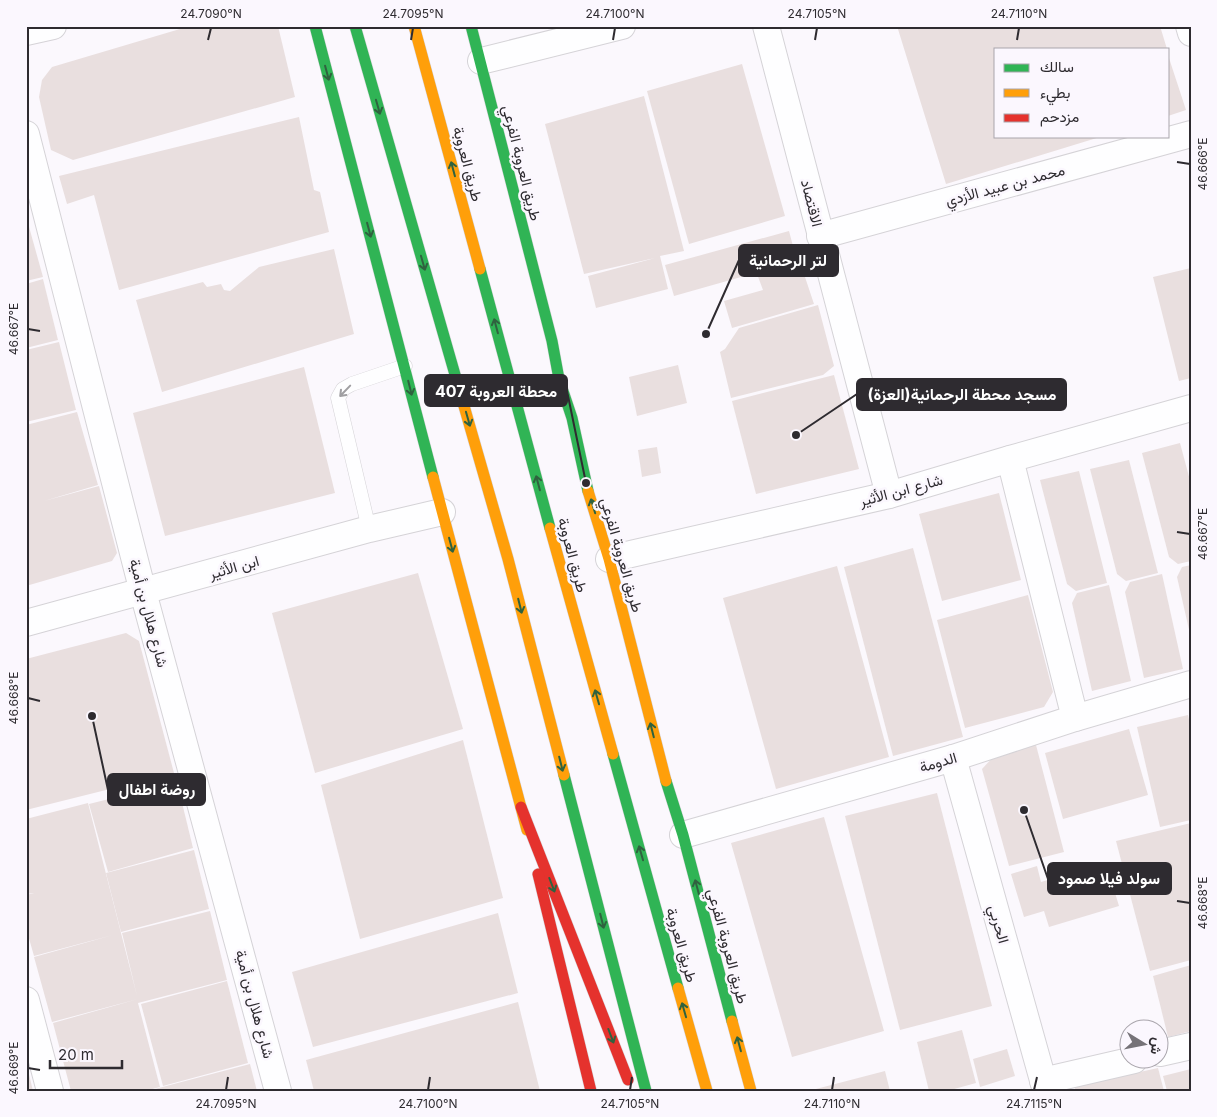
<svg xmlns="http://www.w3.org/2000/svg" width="1217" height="1117" viewBox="0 0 1217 1117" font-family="Inter,Vazirmatn,sans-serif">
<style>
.building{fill:#e9dfdf}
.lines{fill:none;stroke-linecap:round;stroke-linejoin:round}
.lane-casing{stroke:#d5d3d7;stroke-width:15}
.street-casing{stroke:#d5d3d7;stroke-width:28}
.fast-casing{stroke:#d5d3d7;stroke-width:12}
.slow-casing{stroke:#d5d3d7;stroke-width:12}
.jam-casing{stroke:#d5d3d7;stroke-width:12}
.lane{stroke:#fefeff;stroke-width:14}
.street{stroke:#fefeff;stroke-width:26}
.fast{stroke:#30b455;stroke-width:11}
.slow{stroke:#ff9f0a;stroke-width:11}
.jam{stroke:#e5322d;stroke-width:11}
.oneway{stroke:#2f623f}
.oneway2{stroke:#a09fa2}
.ticks{fill:none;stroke:#2e2b30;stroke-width:2}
.labels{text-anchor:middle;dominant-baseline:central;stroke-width:5;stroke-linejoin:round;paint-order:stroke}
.street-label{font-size:15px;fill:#2e2b30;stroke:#fbf7fe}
.leader{fill:none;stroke:#2e2b30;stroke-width:2}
.callout-dot{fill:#2e2b30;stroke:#fbf7fe;stroke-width:2}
.callout{fill:#2e2b30;stroke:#2e2b30;stroke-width:2}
.callout-label{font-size:16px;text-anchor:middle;font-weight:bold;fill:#fff}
.neatline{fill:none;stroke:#2e2b30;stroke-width:2}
.ticks-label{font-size:12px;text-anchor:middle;fill:#2e2b30}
</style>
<rect width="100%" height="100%" fill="#fbf8fd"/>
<g class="building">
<polygon points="190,26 278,26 295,97 73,160 51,150 39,97 42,80 52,67"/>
<polygon points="897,26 1160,26 1167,49 996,49 996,136 1100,137 946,184"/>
<polygon points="1168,55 1186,110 1168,116"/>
<polygon points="742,64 785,216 689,244 647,91"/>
<polygon points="644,96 684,251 660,256 668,289 596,308 588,276 655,258 584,274 545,124"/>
<polygon points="299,117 314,190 320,192 329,232 119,290 94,195 67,204 59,176"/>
<polygon points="26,216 43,277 26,281"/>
<polygon points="789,231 797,261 674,296 665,265"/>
<polygon points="334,249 354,334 162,392 136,300 203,282 207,287 221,284 224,290 230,291 259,267"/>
<polygon points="800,262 814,304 732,328 724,301 763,290 757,274"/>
<polygon points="1191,268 1191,378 1179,381 1153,277"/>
<polygon points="43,279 58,340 26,348 26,284"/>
<polygon points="818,305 834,366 823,375 731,398 720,352 725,349 739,328"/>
<polygon points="59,342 76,410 26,422 26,350"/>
<polygon points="678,365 687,403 637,416 629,377"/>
<polygon points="304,367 335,493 165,536 133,413"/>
<polygon points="834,375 859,469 756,494 732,401"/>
<polygon points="77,412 98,485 44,501 99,486 117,553 112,561 26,586 26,425"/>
<polygon points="1180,443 1191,484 1191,561 1178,564 1169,557 1142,453"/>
<polygon points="657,447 661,473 642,477 638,450"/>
<polygon points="1129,460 1158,573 1126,581 1117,574 1090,469"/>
<polygon points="1079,471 1107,583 1076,591 1067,584 1040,480"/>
<polygon points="999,493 1021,580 942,601 919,514"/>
<polygon points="913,548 963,737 893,756 844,567"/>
<polygon points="1191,565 1191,633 1190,634 1177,577 1182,567"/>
<polygon points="837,566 889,757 776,789 723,598"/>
<polygon points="418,573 463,729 315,773 272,613"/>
<polygon points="1162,574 1183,669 1144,678 1125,592 1130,582"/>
<polygon points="1109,585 1131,681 1092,691 1072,603 1077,593"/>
<polygon points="1028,595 1053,692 1044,707 965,728 937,620"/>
<polygon points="126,633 139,641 174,773 26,810 26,659"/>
<polygon points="1188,715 1191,728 1191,820 1160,827 1137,727"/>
<polygon points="1129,729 1148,795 1063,819 1045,753"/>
<polygon points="463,740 503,898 360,939 321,785"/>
<polygon points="1036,745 1064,852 1009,866 982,769 995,755"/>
<polygon points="177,782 193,848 108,872 89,804"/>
<polygon points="937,793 992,1006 900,1030 845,816"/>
<polygon points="88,803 137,996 122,933 210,911 227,980 138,1003 160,1087 145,1091 71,1091 53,1023 138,999 52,1022 34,957 113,935 34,956 26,928 26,895 34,893 26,894 26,819"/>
<polygon points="824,817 884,1031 792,1057 731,843"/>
<polygon points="1191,823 1191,960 1150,971 1116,841"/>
<polygon points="194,850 209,909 121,932 106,873"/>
<polygon points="1106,863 1119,906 1049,927 1044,911 1024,917 1011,874 1037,866 1041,882"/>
<polygon points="498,913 518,993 313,1047 292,972"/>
<polygon points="1191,965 1191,1031 1168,1037 1153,976"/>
<polygon points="227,981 248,1063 163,1086 141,1004"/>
<polygon points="518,1002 540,1091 314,1091 306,1060"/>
<polygon points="962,1030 976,1083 947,1091 929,1091 917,1042"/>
<polygon points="1007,1049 1015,1076 980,1087 973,1059"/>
<polygon points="250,1064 257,1091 151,1091 151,1090"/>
<polygon points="26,1066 27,1066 33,1091 26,1091"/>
<polygon points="1158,1068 1164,1091 1074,1091 1076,1086"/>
<polygon points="1191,1069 1191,1091 1167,1091 1163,1076"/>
<polygon points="885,1071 890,1091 812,1091 812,1090"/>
</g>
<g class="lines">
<g class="lane-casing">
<polyline id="lane" points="369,529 338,398 343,389 352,384 405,366"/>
</g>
<g class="street-casing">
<g id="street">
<polyline points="766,26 889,495"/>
<polyline points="1189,26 1191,33"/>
<polyline points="26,32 53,26"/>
<polyline points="481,61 622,26"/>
<polyline points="26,134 143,592 278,1091"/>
<polyline points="820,236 1191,134"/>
<polyline points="1010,459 1075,718"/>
<polyline points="609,559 889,495 1010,459 1191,408"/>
<polyline points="26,623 369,529 442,512"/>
<polyline points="953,758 1046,1091"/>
<polyline points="683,835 953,758 1075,718 1191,684"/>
<polyline points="26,1000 50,1091"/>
<polyline points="1160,1053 1191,1046"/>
<polyline points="1043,1081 1134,1060"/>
</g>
</g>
<g class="fast-casing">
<g id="fast">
<polyline points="315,26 433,477"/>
<polyline points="355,26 462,399"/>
<polyline points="471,26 552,341 559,379 572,418 588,491"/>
<polyline points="480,269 550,528"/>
<polyline points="613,754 678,988"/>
<polyline points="564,775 646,1091"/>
<polyline points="666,781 683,835 732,1021"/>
</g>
</g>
<g class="slow-casing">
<g id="slow">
<polyline points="414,26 480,269"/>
<polyline points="462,399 508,559 564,775"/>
<polyline points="433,477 527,830"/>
<polyline points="588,491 609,559 666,781"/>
<polyline points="550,528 613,754"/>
<polyline points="678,988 707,1091"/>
<polyline points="732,1021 751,1091"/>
</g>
</g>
<g class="jam-casing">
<g id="jam">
<polyline points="521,807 628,1080"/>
<polyline points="538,874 591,1091"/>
</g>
</g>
<use href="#lane" class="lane"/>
<use href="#street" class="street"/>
<use href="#fast" class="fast"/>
<use href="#slow" class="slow"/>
<use href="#jam" class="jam"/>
</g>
<defs><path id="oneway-shaft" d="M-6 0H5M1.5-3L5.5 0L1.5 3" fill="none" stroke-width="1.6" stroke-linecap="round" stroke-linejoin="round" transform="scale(1.25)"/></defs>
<g class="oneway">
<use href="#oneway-shaft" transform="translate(327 73) rotate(75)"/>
<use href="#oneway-shaft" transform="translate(378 107) rotate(74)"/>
<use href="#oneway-shaft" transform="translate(453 169) rotate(-105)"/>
<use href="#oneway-shaft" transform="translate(369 230) rotate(75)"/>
<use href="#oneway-shaft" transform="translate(423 263) rotate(74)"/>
<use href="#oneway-shaft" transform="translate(496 326) rotate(-105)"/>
<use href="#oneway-shaft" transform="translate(410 388) rotate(76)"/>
<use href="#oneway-shaft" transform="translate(468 419) rotate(74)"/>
<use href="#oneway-shaft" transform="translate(538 483) rotate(-105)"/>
<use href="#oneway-shaft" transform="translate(593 506) rotate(-107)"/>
<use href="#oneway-shaft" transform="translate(451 545) rotate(75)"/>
<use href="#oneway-shaft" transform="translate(520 606) rotate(76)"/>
<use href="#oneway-shaft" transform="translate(597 697) rotate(-106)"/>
<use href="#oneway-shaft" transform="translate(652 730) rotate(-104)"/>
<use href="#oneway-shaft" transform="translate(561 764) rotate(76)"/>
<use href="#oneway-shaft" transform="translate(641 853) rotate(-106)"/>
<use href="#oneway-shaft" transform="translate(552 885) rotate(69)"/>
<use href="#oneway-shaft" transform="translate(697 887) rotate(-105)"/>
<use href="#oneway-shaft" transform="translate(602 921) rotate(76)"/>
<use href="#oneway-shaft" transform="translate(684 1010) rotate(-106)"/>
<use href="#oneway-shaft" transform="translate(611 1036) rotate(69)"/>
<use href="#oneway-shaft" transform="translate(739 1044) rotate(-105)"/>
</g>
<use class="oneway2" href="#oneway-shaft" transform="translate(345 391) rotate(134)"/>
<path class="ticks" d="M 208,40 L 211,28M 411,40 L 413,28M 613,40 L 615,28M 815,40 L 817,28M 1017,40 L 1019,28M 1177,162 L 1190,164M 28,329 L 40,331M 1177,532 L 1190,534M 28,698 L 40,701M 1177,901 L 1190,903M 28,1068 L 40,1070M 226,1090 L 228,1077M 428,1090 L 430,1077M 630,1090 L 632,1077M 832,1090 L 834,1077M 1034,1090 L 1037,1077"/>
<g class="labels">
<g class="street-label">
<text transform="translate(522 163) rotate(76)">طريق العروبة الفرعي</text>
<text transform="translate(468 164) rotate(75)">طريق العروبة</text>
<text transform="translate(1005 185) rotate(-15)">محمد بن عبيد الأزدي</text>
<text transform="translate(812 203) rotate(76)">الاقتصاد</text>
<text transform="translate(901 490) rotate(-15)">شارع ابن الأثير</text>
<text transform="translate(573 555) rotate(75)">طريق العروبة</text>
<text transform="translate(622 555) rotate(74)">طريق العروبة الفرعي</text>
<text transform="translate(234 567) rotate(-16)">ابن الأثير</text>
<text transform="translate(149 613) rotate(75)">شارع هلال بن أمية</text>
<text transform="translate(938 762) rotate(-16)">الدومة</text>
<text transform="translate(999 924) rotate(74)">الحربي</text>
<text transform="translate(682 945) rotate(74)">طريق العروبة</text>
<text transform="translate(728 946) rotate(75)">طريق العروبة الفرعي</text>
<text transform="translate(255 1004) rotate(75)">شارع هلال بن أمية</text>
</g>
</g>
<path class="leader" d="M706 334L739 260M586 483L567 391M796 435L857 394M92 716L108 790M1024 810L1048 879"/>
<g class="callout-dot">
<circle cx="706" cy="334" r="5"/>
<circle cx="586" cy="483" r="5"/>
<circle cx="796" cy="435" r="5"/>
<circle cx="92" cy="716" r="5"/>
<circle cx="1024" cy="810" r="5"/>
</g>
<g class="callout">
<rect x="739" y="245" width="99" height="31" rx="5"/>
<rect x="425" y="375" width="142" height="31" rx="5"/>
<rect x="857" y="379" width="209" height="31" rx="5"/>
<rect x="108" y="774" width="97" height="31" rx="5"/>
<rect x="1048" y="863" width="123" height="31" rx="5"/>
</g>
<g class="callout-label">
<text x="788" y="266">لتر الرحمانية</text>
<text x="496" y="397">محطة العروبة 407</text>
<text x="962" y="400">مسجد محطة الرحمانية(العزة)</text>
<text x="157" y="795">روضة اطفال</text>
<text x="1109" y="884">سولد فيلا صمود</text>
</g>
<rect width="1217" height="1117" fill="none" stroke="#fbf7fe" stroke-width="55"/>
<rect x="994" y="48" width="175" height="90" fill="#fbf7fe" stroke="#a9a5ac"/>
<rect x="1004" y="64" width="25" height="8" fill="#30b455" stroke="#a9a5ac"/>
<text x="1040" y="72" font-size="15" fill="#2e2b30">سالك</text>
<rect x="1004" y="89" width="25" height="8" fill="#ff9f0a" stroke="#a9a5ac"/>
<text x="1040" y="98" font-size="15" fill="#2e2b30">بطيء</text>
<rect x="1004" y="114" width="25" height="8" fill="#e5322d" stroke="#a9a5ac"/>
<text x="1040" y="122" font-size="15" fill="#2e2b30">مزدحم</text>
<g transform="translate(1144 1044) rotate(100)"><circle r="24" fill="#fbf7fe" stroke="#a9a5ac"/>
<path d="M0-4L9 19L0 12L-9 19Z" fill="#767378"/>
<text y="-8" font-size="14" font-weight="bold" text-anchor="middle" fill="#2e2b30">ش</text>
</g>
<path d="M50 1060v8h72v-8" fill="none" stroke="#2e2b30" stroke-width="2.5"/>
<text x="58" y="1060" font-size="15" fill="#2e2b30" stroke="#fbf7fe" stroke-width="4" paint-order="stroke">20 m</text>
<rect x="28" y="28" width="1162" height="1062" class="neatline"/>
<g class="ticks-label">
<text x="211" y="18">24.7090°N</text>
<text x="413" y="18">24.7095°N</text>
<text x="615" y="18">24.7100°N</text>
<text x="817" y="18">24.7105°N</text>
<text x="1019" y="18">24.7110°N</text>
<text transform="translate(1203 164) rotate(-90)" y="4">46.666°E</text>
<text transform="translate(14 329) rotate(-90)" y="4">46.667°E</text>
<text transform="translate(1203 534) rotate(-90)" y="4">46.667°E</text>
<text transform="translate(14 698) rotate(-90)" y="4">46.668°E</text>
<text transform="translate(1203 903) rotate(-90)" y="4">46.668°E</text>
<text transform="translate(14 1068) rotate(-90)" y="4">46.669°E</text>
<text x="226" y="1108">24.7095°N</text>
<text x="428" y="1108">24.7100°N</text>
<text x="630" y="1108">24.7105°N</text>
<text x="832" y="1108">24.7110°N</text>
<text x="1034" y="1108">24.7115°N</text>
</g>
</svg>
